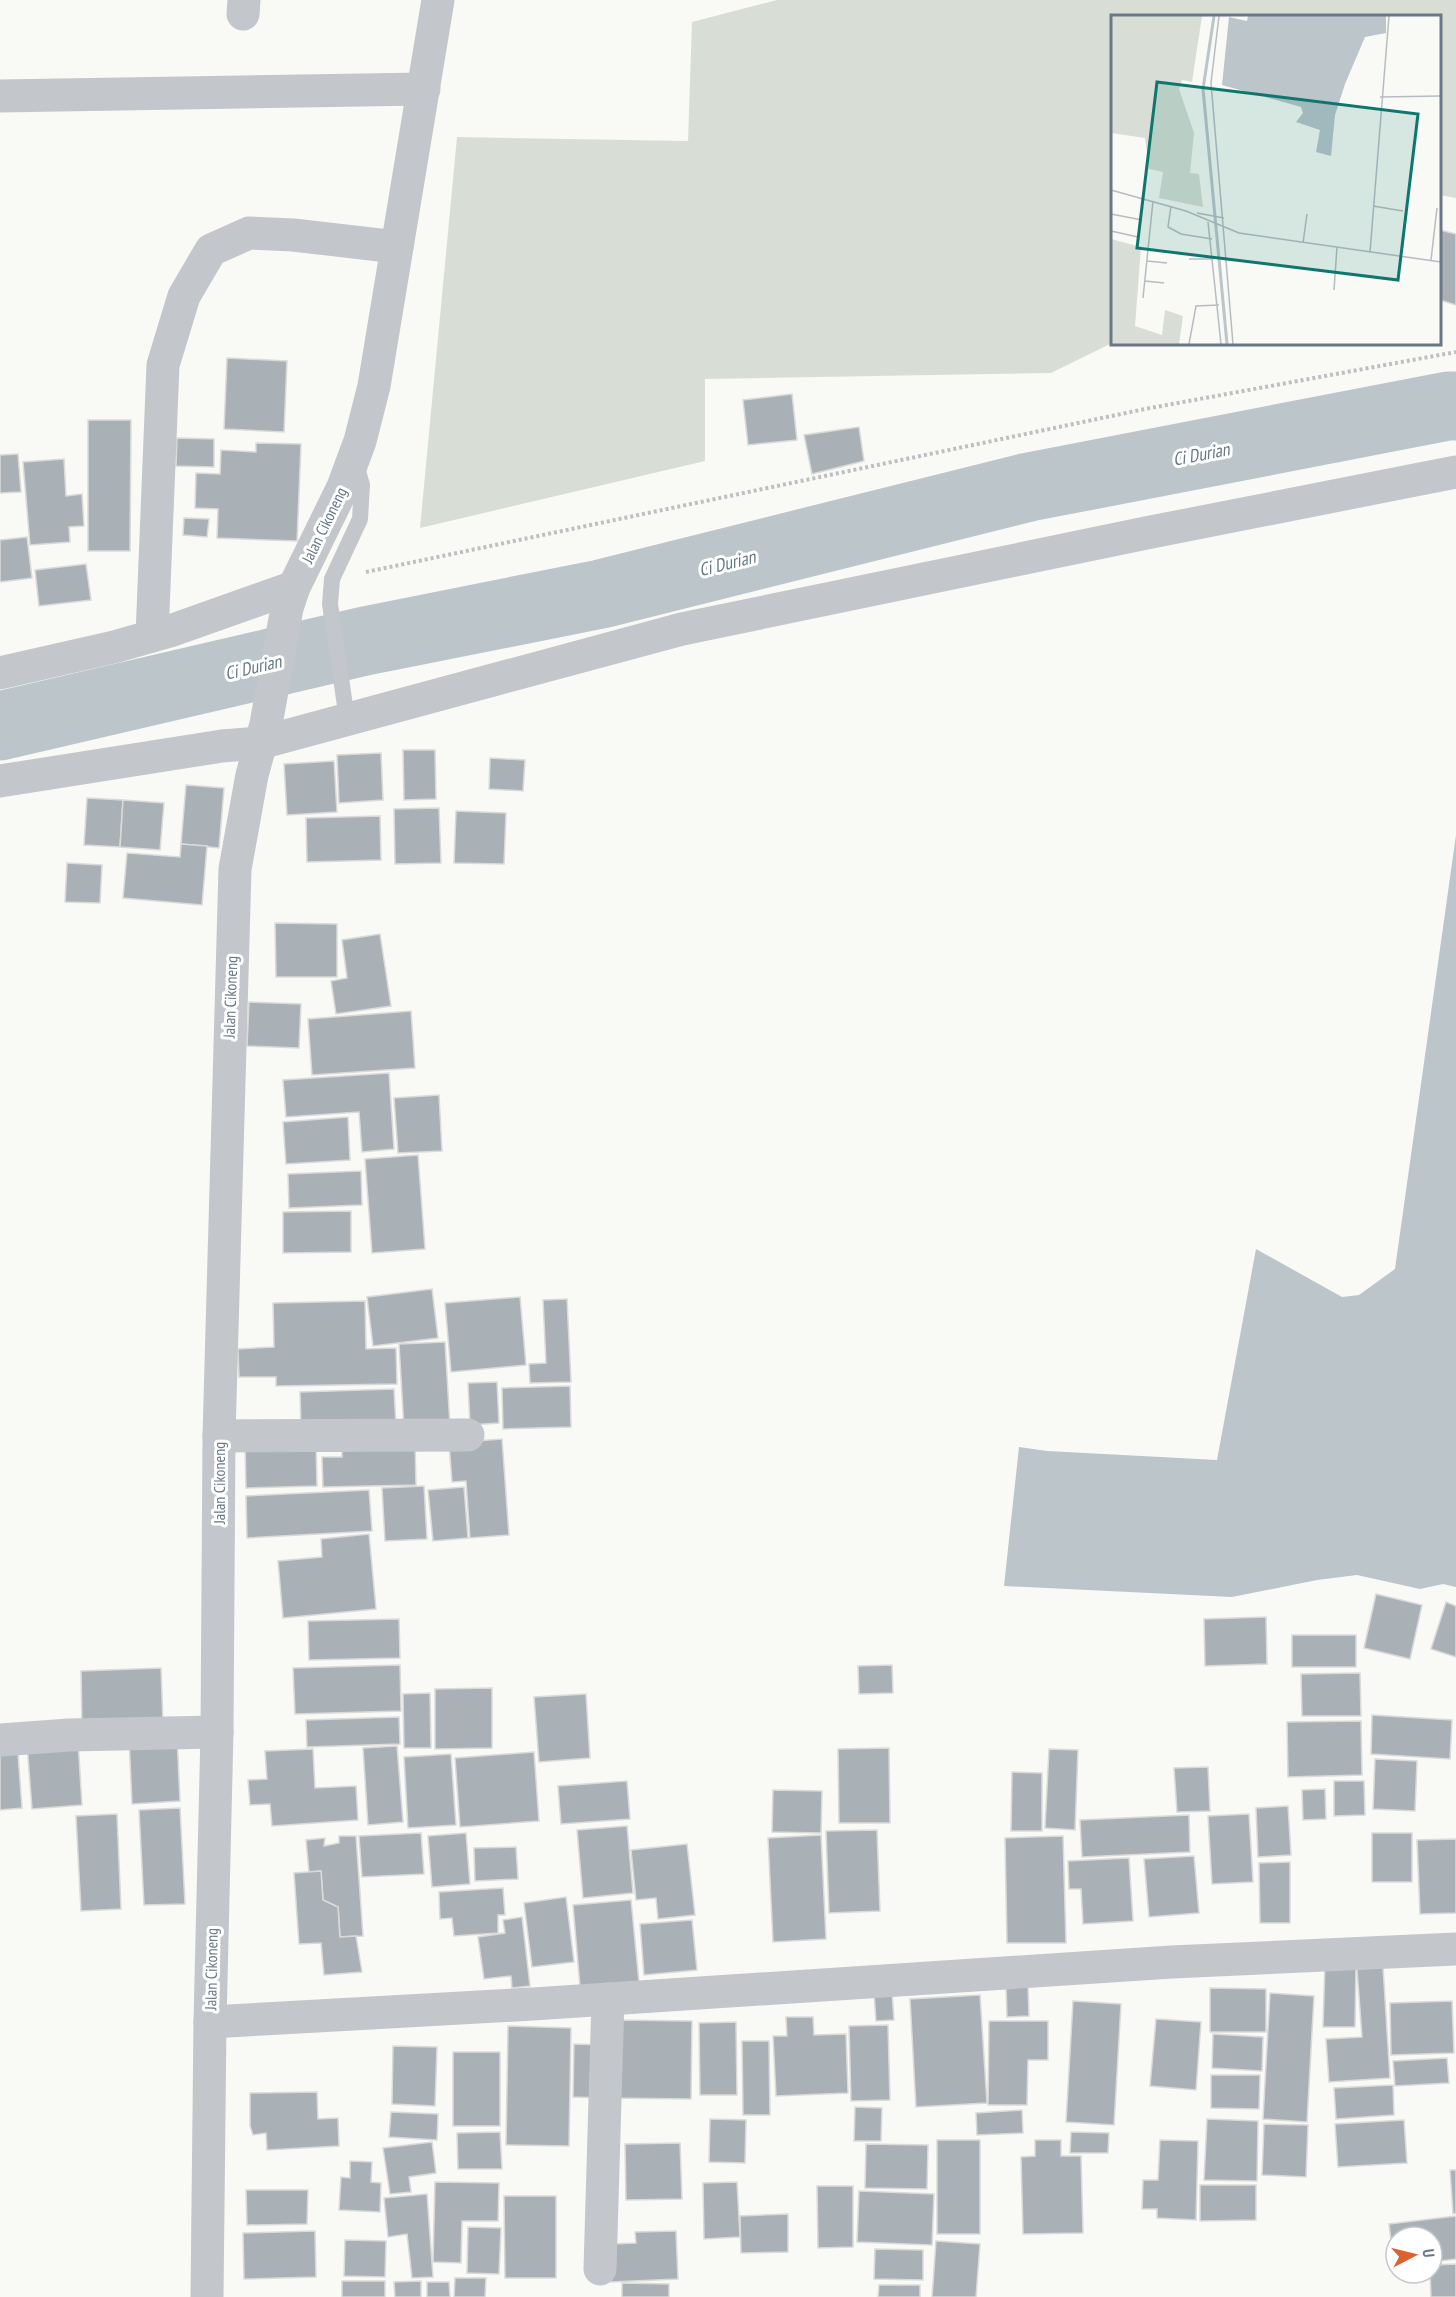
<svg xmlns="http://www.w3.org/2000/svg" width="1456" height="2297" viewBox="0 0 1456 2297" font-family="'PT Sans Narrow',sans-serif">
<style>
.green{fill:#d8ded6}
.water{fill:#bbc5ca}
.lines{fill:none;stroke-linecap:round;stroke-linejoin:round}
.river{stroke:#bbc5ca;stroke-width:69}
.building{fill:#a9b1b7;stroke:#dadbd9;stroke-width:1.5}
.path{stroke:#bdbfc2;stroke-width:4;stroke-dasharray:3 3;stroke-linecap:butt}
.service{stroke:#c3c6ca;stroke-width:16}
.minor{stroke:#c3c6ca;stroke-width:33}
.tertiary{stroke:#c3c6ca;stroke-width:33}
.labels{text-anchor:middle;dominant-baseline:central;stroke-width:6;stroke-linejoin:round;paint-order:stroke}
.street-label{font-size:16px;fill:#697886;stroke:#fff}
.water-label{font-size:18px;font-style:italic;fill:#647882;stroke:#fff}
.inset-river{fill:none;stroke:#bbc5ca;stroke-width:3}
.inset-road{fill:none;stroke:#b6bdc2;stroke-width:1.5}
.view{fill:#0f766e;fill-opacity:0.15;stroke:#0f766e;stroke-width:3}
.inset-edge{fill:none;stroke:#697886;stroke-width:3}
</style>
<rect width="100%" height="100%" fill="#f9f9f6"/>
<polygon class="green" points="777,0 1456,0 1456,198 1440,195 1440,16 1112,16 1112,343 1051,373 705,379 705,461 420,528 457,137 688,141 692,22"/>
<polygon class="water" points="1456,835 1456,1587 1443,1584 1420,1589 1357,1575 1317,1580 1232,1597 1004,1586 1019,1447 1047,1451 1217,1460 1256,1249 1342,1297 1359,1295 1395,1269"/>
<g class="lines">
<polyline class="river" points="0,726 365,641 601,594 1029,487 1448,406 1456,406"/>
</g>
<g class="building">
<polygon points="1440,230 1456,234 1456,305 1440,300"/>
<polygon points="227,358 287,361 284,432 224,429"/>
<polygon points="792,394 797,440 748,445 743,400"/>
<polygon points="88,420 131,420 130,551 88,551"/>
<polygon points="859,427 864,461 812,474 804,435"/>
<polygon points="177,438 214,439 214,467 176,466"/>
<polygon points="256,443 301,444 297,541 217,538 218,509 195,508 196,473 220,474 221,450 256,452"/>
<polygon points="18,454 21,492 0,493 0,455"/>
<polygon points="64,459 66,496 82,494 84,526 69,527 70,542 30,545 23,462"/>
<polygon points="184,518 209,519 207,537 183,535"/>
<polygon points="27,537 32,578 0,582 0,540"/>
<polygon points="86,564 91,600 39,606 35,570"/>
<polygon points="403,750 435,750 436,799 404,800"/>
<polygon points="381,753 383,800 339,803 337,755"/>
<polygon points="490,758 525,760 523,791 489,789"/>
<polygon points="334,761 337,812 287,815 284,764"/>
<polygon points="186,785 224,788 219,848 181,844"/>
<polygon points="87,798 123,800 120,847 84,845"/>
<polygon points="123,800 164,803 160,850 120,847"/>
<polygon points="439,808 441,863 395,864 394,809"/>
<polygon points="456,811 506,813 504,864 454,863"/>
<polygon points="380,816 381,860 307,862 306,818"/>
<polygon points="181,844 207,846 202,905 123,898 127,853 180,857"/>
<polygon points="67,863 102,865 100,903 65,902"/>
<polygon points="275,923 337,924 337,977 276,977"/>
<polygon points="380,934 391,1006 336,1014 331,981 347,978 342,940"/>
<polygon points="249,1002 301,1004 299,1048 247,1046"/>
<polygon points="411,1011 415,1068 312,1075 308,1019"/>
<polygon points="389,1073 394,1149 362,1152 359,1112 286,1117 283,1080"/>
<polygon points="439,1095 442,1151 398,1153 394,1098"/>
<polygon points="348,1117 350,1160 286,1164 283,1122"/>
<polygon points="418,1155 425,1249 372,1253 365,1159"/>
<polygon points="361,1171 362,1205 289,1208 288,1174"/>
<polygon points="351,1211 351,1252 283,1253 283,1212"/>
<polygon points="432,1289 438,1338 373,1346 367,1297"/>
<polygon points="520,1297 526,1365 451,1372 445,1303"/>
<polygon points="567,1299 571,1382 530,1383 529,1364 546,1363 543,1300"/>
<polygon points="365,1301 366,1349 396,1348 397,1384 276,1386 276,1377 239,1377 238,1349 274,1347 273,1303"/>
<polygon points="445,1342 450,1426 404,1429 399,1344"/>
<polygon points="497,1382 499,1423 470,1425 468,1383"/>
<polygon points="570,1386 571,1427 503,1429 502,1388"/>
<polygon points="394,1389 396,1425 301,1429 300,1392"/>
<polygon points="502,1439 509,1535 470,1538 466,1481 452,1482 449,1443"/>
<polygon points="316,1442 317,1486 246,1488 245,1444"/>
<polygon points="415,1443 416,1485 323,1487 322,1457 342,1457 342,1444"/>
<polygon points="424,1486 427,1539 385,1541 382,1488"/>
<polygon points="464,1487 468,1538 433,1541 428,1490"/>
<polygon points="369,1490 372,1531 247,1538 246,1496"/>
<polygon points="369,1534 376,1609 283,1618 278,1561 322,1557 321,1539"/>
<polygon points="1376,1594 1422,1605 1410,1659 1364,1648"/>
<polygon points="1446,1602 1456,1606 1456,1657 1431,1649"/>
<polygon points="1266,1617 1267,1664 1205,1666 1204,1619"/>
<polygon points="399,1619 400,1658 309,1660 308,1621"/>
<rect x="1292" y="1635" width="64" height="32"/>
<polygon points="400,1665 401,1711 295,1714 293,1668"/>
<polygon points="892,1665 893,1693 859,1694 858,1666"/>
<polygon points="161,1668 163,1723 82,1727 81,1671"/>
<polygon points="1360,1673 1361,1716 1302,1716 1301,1674"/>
<polygon points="492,1688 492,1748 435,1749 435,1689"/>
<polygon points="430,1693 431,1748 404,1748 403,1694"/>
<polygon points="586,1694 590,1758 539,1762 534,1697"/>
<polygon points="1372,1715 1452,1720 1450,1759 1371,1754"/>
<polygon points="399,1717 400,1744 307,1747 306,1720"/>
<polygon points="1361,1721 1362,1775 1288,1777 1287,1722"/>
<polygon points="177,1736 180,1801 132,1804 129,1738"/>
<polygon points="78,1741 82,1805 32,1809 27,1744"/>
<polygon points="397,1746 403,1822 368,1825 363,1748"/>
<polygon points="889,1748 890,1823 839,1823 838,1749"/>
<polygon points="313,1749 315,1788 356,1786 358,1820 272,1826 270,1804 250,1805 248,1780 267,1779 265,1751"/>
<polygon points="1049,1749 1078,1750 1075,1830 1045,1828"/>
<polygon points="534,1752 539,1821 460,1827 455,1758"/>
<polygon points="18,1754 22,1808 0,1810 0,1755"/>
<polygon points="451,1754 456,1825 408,1828 404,1757"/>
<polygon points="1375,1759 1417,1761 1415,1811 1373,1809"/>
<polygon points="1208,1767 1210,1811 1177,1812 1174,1768"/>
<polygon points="1012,1772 1042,1773 1042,1831 1011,1831"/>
<polygon points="627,1781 630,1819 561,1824 558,1786"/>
<polygon points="1334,1781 1364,1781 1365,1815 1334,1816"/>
<polygon points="1325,1789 1326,1819 1303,1820 1302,1790"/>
<polygon points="773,1790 822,1791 821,1833 772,1832"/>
<polygon points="1288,1806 1291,1855 1258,1857 1256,1808"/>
<polygon points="180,1808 185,1904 144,1905 139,1810"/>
<polygon points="117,1814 121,1909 81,1911 76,1816"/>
<polygon points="1249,1814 1253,1882 1212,1884 1208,1816"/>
<polygon points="1189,1815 1190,1852 1082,1857 1080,1820"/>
<polygon points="627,1826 633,1893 583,1898 577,1830"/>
<polygon points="877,1830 880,1911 829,1913 826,1831"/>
<polygon points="421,1833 424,1874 362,1877 359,1836"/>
<polygon points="466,1833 470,1884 432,1887 428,1836"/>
<rect x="1372" y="1833" width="40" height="49"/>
<polygon points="821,1835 826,1939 773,1942 768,1838"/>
<polygon points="339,1836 356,1836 363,1936 340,1937 338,1907 323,1900 321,1871 309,1872 306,1840 325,1838 324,1846 339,1843"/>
<polygon points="1063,1836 1066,1943 1007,1943 1005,1838"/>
<polygon points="1456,1839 1456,1913 1420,1914 1417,1840"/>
<polygon points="687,1844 695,1915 658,1919 656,1898 636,1900 631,1850"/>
<polygon points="516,1847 518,1879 475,1881 474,1848"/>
<polygon points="1194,1856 1199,1913 1149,1917 1144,1859"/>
<polygon points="1129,1858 1133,1921 1083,1924 1081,1889 1069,1889 1068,1861"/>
<polygon points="1290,1862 1290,1923 1260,1923 1259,1863"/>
<polygon points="321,1871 323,1900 338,1907 340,1937 356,1936 362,1972 324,1975 321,1943 299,1944 294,1873"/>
<polygon points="503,1888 505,1915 498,1915 498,1933 454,1936 452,1918 440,1919 439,1892"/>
<polygon points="566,1897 574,1962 532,1967 524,1903"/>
<polygon points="631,1900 639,1982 580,1987 573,1905"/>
<polygon points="522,1917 530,1986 512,1988 511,1976 484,1979 478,1937 505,1933 503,1920"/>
<polygon points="692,1920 697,1970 644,1975 640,1924"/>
<polygon points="1325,1961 1356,1963 1355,2027 1323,2027"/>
<polygon points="1383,1967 1390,2078 1329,2082 1326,2039 1362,2037 1357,1969"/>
<polygon points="1028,1985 1029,2016 1007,2017 1006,1986"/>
<polygon points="1210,1988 1266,1989 1266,2032 1210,2032"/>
<polygon points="892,1992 894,2020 876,2021 874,1993"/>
<polygon points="1270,1993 1314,1996 1307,2122 1263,2119"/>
<polygon points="980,1995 987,2103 916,2107 910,1999"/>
<polygon points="1073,2001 1121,2004 1114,2125 1066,2122"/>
<polygon points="1452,2001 1454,2053 1391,2055 1390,2003"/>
<polygon points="786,2017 813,2017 814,2035 846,2034 848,2093 776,2096 773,2036 787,2036"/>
<polygon points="1156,2019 1201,2022 1196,2090 1150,2086"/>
<polygon points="613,2020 692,2021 691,2099 612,2098"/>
<polygon points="989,2021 1048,2021 1048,2060 1028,2060 1027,2105 988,2105"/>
<polygon points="736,2022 737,2095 700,2095 699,2023"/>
<polygon points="888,2025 890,2100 851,2101 849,2026"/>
<polygon points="508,2026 571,2028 569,2146 506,2145"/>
<polygon points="1213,2034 1263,2037 1262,2071 1212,2068"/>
<polygon points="742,2041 769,2041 770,2115 743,2115"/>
<polygon points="574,2044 603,2045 602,2098 573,2097"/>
<polygon points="393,2046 437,2047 435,2106 392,2104"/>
<rect x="453" y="2052" width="47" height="74"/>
<polygon points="1447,2058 1449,2083 1395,2086 1393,2061"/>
<polygon points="1211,2075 1260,2075 1259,2109 1211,2108"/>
<polygon points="1393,2085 1394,2115 1336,2119 1334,2088"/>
<polygon points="317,2092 318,2119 338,2118 339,2146 267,2150 266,2133 253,2135 250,2126 250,2093"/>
<polygon points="855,2107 882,2108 881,2141 854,2141"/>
<polygon points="1022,2110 1023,2133 977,2135 976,2113"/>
<polygon points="391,2112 438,2114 437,2140 389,2137"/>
<polygon points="710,2119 746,2120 745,2163 709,2162"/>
<polygon points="1207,2119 1258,2121 1257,2181 1204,2180"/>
<polygon points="1404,2120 1407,2163 1338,2167 1335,2124"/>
<polygon points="1264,2124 1308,2125 1306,2177 1262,2175"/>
<polygon points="500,2132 502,2169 458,2169 457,2133"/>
<polygon points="1071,2132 1109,2133 1108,2153 1070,2153"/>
<rect x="937" y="2140" width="43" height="94"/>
<polygon points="1035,2140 1061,2140 1061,2156 1081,2156 1083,2233 1023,2234 1021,2157 1035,2156"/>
<polygon points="1160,2140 1198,2141 1196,2220 1157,2218 1157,2209 1142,2209 1143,2180 1158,2180"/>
<polygon points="432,2142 436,2173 409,2177 411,2192 390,2194 383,2148"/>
<polygon points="680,2143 682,2199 626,2200 625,2144"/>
<polygon points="866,2144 928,2145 927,2189 865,2188"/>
<polygon points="350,2161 372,2162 371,2182 381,2183 380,2212 339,2210 341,2177 350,2178"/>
<polygon points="1450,2170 1456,2170 1456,2213 1453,2214"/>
<polygon points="435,2182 499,2183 498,2221 462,2221 461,2263 433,2262"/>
<polygon points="737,2182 740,2237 704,2239 703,2183"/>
<polygon points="1200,2185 1256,2185 1256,2220 1200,2221"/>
<polygon points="817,2186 853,2186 853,2247 818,2248"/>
<polygon points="246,2190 308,2190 307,2224 247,2225"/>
<polygon points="859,2191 934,2194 932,2245 857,2242"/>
<polygon points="427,2194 433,2277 412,2278 407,2234 388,2237 384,2198"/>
<polygon points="504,2196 556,2196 556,2278 505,2278"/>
<polygon points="788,2214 788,2252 741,2253 740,2216"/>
<polygon points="1456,2216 1456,2259 1432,2262 1432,2237 1396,2237 1396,2258 1393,2258 1389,2224"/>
<polygon points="468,2227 501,2228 499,2274 467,2273"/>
<polygon points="315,2231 316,2277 244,2279 243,2233"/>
<polygon points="676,2231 678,2279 611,2282 610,2244 636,2243 635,2232"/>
<polygon points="345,2240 386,2241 385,2277 344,2276"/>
<polygon points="936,2241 980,2244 976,2297 932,2297"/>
<polygon points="875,2249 923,2250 923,2280 874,2279"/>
<polygon points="1456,2264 1456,2297 1431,2297 1430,2273 1432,2273 1432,2265"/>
<polygon points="455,2278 486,2278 485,2297 454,2297"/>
<rect x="342" y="2281" width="43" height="16"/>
<polygon points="421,2281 421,2297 395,2297 394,2282"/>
<polygon points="427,2282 449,2282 450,2297 427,2297"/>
<polygon points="622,2283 669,2284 669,2297 622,2297"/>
<polygon points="879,2285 920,2285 920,2297 878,2297"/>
</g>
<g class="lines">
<polyline class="path" points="366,572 1145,409 1456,352"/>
<polyline class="service" points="347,719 330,604 332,579 360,519 362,485 355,461"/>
<g class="minor">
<polyline points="243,14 244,0"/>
<polyline points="0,96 424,89"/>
<polyline points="152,636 163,365 184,296 211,250 249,233 293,235 397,247"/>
<polyline points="0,673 114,647 170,631 294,587"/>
<polyline points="0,781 222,746 260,743 682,629 1146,533 1456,472"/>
<polyline points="219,1436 468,1435"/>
<polyline points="0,1740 69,1735 217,1732"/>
<polyline points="600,2269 608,1999"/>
<polyline points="207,2297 210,2022"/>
</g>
<polyline class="tertiary" points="438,0 374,386 360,441 343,487 294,587 287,608 266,724 252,775 235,869 219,1436 217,1732 210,2022 533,2004 1172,1962 1456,1949"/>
</g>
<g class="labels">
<g class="street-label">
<text transform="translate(324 525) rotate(-64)">Jalan Cikoneng</text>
<text transform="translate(230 997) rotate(-88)">Jalan Cikoneng</text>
<text transform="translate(219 1483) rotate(-90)">Jalan Cikoneng</text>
<text transform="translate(211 1969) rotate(-89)">Jalan Cikoneng</text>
</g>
<g class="water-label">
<text transform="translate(1201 454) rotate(-11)">Ci Durian</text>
<text transform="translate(727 563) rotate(-14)">Ci Durian</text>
<text transform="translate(253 667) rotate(-13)">Ci Durian</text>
</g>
</g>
<g transform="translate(1111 15)">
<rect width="330" height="330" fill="#f9f9f6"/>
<path d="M 0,1 L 91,1 L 81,67 L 71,65 L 68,74 L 83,118 L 79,158 L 88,159 L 92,192 L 48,183 L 52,157 L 38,154 L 34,123 L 0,118 ZM 0,224 L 30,232 L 24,311 L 51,320 L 54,295 L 72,301 L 68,329 L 0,329 Z" fill="#d8ded6"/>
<path d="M 137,1 L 275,1 L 275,18 L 254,22 L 234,69 L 224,100 L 220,141 L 205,137 L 209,115 L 185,107 L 192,98 L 190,92 L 111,70 L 118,2 L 136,6 Z" fill="#bbc5ca"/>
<path class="inset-river" d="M 103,1 L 92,74 L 116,329"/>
<path class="inset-road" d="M 108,1 L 100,68 L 122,329M 269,82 L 330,81M 0,175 L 75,196 L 128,218 L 330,247M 60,191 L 57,212 L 70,219 L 101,224M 262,191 L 292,196M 86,198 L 113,203M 0,199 L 31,205M 97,207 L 110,329M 0,216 L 27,222M 192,228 L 196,199M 259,237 L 278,1M 78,244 L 103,244M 320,245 L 326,193M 36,246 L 56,248M 34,266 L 53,268M 223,275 L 226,232M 32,283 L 42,186M 78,329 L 85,291 L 108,290"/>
<path class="view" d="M 46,67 L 307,99 L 287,265 L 26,233 Z"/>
<rect width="330" height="330" class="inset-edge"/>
</g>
<g transform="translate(1414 2255) rotate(83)"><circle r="28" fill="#ffffff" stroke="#c3c9cf" stroke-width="1.5"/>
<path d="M0-4.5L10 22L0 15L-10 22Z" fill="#de6131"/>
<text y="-9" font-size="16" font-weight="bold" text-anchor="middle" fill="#697886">U</text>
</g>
</svg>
